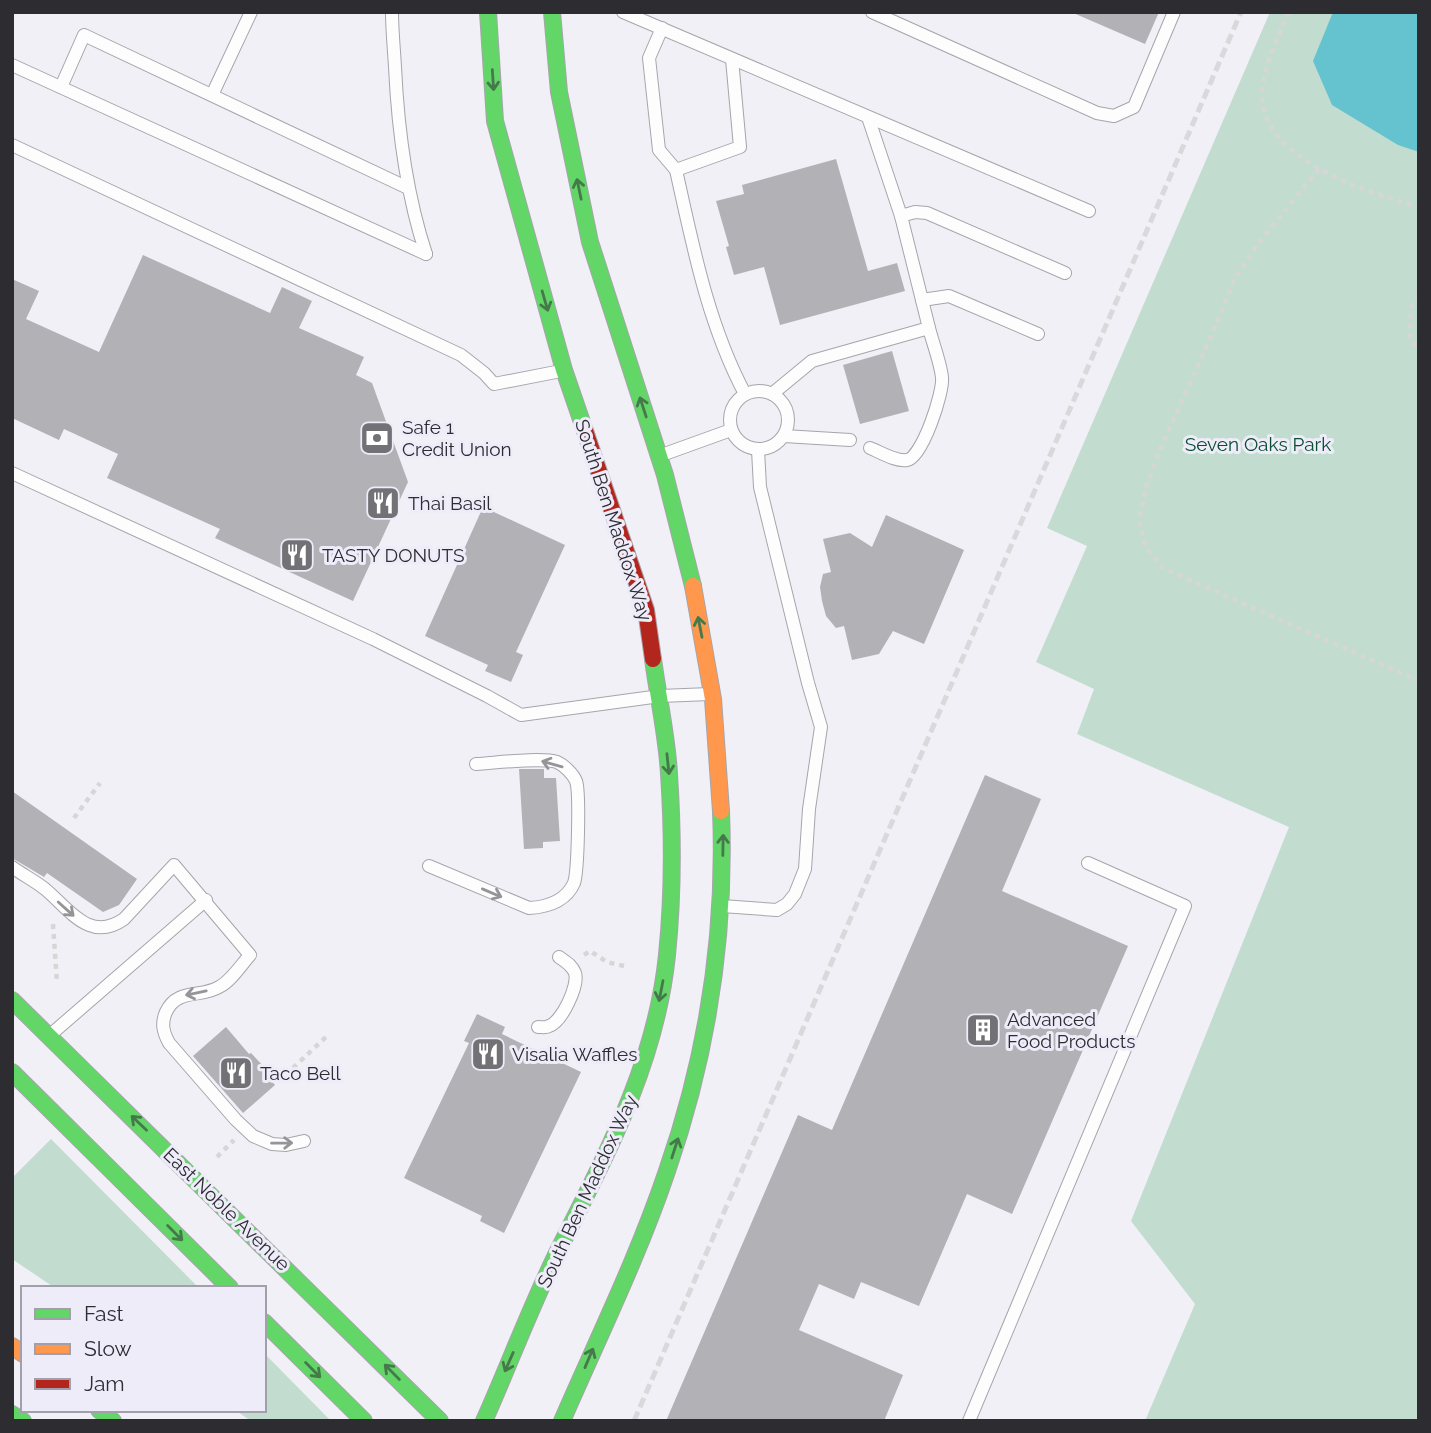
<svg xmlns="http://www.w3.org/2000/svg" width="1431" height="1433" viewBox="0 0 1431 1433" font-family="Raleway,sans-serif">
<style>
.green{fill:#c2ddcf}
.water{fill:#65c2cf}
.building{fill:#b2b1b6}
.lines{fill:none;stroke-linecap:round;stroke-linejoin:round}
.lane-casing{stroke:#a6a5aa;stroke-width:14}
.fast-casing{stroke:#a6a5aa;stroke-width:18}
.slow-casing{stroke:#a6a5aa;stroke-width:18}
.jam-casing{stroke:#a6a5aa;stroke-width:18}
.path{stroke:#d6d6d7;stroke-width:4.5;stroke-dasharray:5 5;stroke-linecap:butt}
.lane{stroke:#fdfdfe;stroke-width:12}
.fast{stroke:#63d668;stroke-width:16}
.slow{stroke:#ff974d;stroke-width:16}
.jam{stroke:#b3261e;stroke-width:16}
.rail{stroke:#d9d8db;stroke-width:5;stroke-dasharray:10 5;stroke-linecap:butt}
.oneway{stroke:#45784a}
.oneway2{stroke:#959498}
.labels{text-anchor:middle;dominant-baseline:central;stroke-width:6;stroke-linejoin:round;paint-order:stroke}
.poi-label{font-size:19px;fill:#2d2c31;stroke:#efecfa;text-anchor:start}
.park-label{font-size:19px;fill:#084e30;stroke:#efecfa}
.street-label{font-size:19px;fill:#2d2c31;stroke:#efecfa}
</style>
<rect width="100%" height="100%" fill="#f1f0f6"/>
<g class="green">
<polygon points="1270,12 1419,12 1419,1421 1145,1421 1195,1304 1131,1221 1289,827 1077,734 1094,689 1036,662 1087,546 1047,528"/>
<polygon points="51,1139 199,1288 55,1288 12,1259 12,1178"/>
<polygon points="264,1353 331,1421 251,1421 235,1410 264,1410"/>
</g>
<polygon class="water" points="1333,12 1419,12 1419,152 1398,145 1332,105 1313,61"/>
<g class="building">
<polygon points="1071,12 1159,12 1145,44"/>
<polygon points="836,159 868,271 897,263 905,291 780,325 764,267 734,275 726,247 729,246 716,201 744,194 742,185"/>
<polygon points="143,255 270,313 282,287 312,301 299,328 364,357 356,375 372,383 408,482 353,601 215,538 220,529 107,478 118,454 64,429 59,440 12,418 12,279 39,291 26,319 99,352"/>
<polygon points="892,351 909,411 860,424 843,365"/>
<polygon points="483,507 565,545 516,652 523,655 511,682 485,671 488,665 425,636"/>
<polygon points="886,515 964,550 924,644 893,631 879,654 852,660 844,626 836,628 826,616 822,601 820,587 823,574 831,572 823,539 850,533 872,547"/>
<polygon points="519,769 544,769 544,778 556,778 560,841 543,842 543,848 524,849"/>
<polygon points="985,775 1041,799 1002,891 1128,946 1012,1214 967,1194 919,1306 861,1282 854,1299 819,1284 799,1330 903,1375 884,1421 666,1421 798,1115 832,1130"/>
<polygon points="12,791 137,879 119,905 103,912 47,873 44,877 12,858"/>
<polygon points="477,1014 505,1027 502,1034 581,1072 504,1233 480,1221 482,1216 404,1178 469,1043 464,1041"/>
<polygon points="226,1027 249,1054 251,1053 265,1068 262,1070 275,1085 243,1113 193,1056"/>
</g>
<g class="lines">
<g class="lane-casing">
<g id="lane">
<path d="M 392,12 C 392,30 394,49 395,67 C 398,131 406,193 426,254"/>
<polyline points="623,12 1089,211"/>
<polyline points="872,12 1097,113 1114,116 1134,107 1174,12"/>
<polyline points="662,28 649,58 659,150 676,170"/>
<path d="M 732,59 L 740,147 L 676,170 C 693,247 708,324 745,394"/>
<polyline points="12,65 426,254"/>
<polyline points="61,87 84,35 408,188"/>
<polyline points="212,95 251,12"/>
<polyline points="868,117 901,216 929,328"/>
<polyline points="12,145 461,355 484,373 494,384 561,371"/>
<polyline points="901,216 915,212 927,213 1065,273"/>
<polyline points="922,300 949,296 1038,334"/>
<circle cx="759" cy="420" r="29"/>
<path d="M 772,394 L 812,361 L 929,328 C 933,344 940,361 942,377 C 944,392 922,458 907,460 C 896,462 880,452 870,448"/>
<polyline points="784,436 850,440"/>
<polyline points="659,456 731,430"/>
<polyline points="12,473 373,639 487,696 521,715 660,696 710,694"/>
<path d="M 429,866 L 529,908 C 547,907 566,901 574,883 C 578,872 580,792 576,781 C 573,774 564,765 557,762 C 541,757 495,763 476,764"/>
<path d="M 12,867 C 23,875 35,881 45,889 C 70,910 90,943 124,919 L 174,865 L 250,955 C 241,965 231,981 219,987 C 201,998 177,988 166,1012 C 161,1023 163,1032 169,1043 L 236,1120 L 253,1136 L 272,1144 L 286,1145 L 304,1141"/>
<polyline points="722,906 777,910 787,904 795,894 805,869 809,809 821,727 808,683 760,487 758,450"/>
<path d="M 538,1027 C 542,1027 546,1028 549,1026 C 562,1022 579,985 575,973 C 572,965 566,962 559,957"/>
<polyline points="49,1036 206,900"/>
<polyline points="969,1421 1185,906 1088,863"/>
</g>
</g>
<g class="fast-casing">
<g id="fast">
<polyline points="488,12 495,121 564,370 584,428"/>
<polyline points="552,12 559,92 590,242 665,475 693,586"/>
<polyline points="12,1000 440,1421"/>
<polyline points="12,1072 230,1288"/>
<polyline points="264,1322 364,1421"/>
<polyline points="99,1410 113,1421"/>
<polyline points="12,1414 23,1421"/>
<path d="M 484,1421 C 509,1365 531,1306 558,1251 C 606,1155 656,1064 667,955 C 673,896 673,834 669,774 C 667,736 658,697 653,659"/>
<path d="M 562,1421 C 598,1338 638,1257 667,1171 C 707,1056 726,934 721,811"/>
</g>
</g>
<g class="slow-casing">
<g id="slow">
<polyline points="693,586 713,699 721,811"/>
<polyline points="12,1346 23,1354"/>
</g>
</g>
<g class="jam-casing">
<polyline id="jam" points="584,428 646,610 653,659"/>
</g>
<g class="path">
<path d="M 1289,12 C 1278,38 1263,65 1262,94 C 1261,160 1369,193 1419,207"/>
<polyline points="1319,169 1257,245 1234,280 1214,330 1162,445 1146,487 1139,521 1146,548 1163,568 1419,681"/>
<polyline points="1419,296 1411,307 1410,339 1419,350"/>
<polyline points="74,818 100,783"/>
<polyline points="53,924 57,983"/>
<polyline points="584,955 590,951 607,962 624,966"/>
<polyline points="293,1068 327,1036"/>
<polyline points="217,1157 234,1140"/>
</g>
<use href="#lane" class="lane"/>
<use href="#fast" class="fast"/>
<use href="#slow" class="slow"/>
<use href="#jam" class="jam"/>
<polyline class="rail" points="634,1421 1241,12"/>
</g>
<defs><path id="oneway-shaft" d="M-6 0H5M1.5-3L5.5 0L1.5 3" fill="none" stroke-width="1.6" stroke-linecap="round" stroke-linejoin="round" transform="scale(1.75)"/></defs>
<g class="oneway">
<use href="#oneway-shaft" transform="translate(493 80) rotate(86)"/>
<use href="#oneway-shaft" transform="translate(579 189) rotate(-102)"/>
<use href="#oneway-shaft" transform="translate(545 301) rotate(74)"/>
<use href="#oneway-shaft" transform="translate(643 407) rotate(-108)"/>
<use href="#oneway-shaft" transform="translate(700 627) rotate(-101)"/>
<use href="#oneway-shaft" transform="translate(668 764) rotate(84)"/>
<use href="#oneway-shaft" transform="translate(723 845) rotate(-89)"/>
<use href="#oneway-shaft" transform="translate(661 991) rotate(101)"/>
<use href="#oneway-shaft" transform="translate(139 1123) rotate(-136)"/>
<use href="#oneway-shaft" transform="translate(675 1148) rotate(-72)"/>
<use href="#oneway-shaft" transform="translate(175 1233) rotate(45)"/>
<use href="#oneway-shaft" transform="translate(589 1358) rotate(-67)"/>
<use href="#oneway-shaft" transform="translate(509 1362) rotate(114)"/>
<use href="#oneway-shaft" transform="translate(313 1370) rotate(45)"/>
<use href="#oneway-shaft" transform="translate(392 1372) rotate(-135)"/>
</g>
<g class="oneway2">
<use href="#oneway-shaft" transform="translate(552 764) rotate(-164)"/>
<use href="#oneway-shaft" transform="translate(492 893) rotate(23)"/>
<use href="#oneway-shaft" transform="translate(66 909) rotate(42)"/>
<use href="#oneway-shaft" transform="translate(196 993) rotate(168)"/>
<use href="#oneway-shaft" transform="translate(282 1143) rotate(-1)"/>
</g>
<defs>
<g id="bank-square" transform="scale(1.75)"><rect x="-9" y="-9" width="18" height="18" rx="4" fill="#727176" stroke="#efecfa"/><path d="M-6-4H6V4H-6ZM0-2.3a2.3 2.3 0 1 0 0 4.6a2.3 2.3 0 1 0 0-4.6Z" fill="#fff"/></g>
<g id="restaurant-square" transform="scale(1.75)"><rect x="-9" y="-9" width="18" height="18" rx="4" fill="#727176" stroke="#efecfa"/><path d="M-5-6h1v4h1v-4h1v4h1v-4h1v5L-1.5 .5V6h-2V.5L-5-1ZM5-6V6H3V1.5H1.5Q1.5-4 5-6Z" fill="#fff"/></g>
<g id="building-square" transform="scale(1.75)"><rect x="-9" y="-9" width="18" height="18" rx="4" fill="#727176" stroke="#efecfa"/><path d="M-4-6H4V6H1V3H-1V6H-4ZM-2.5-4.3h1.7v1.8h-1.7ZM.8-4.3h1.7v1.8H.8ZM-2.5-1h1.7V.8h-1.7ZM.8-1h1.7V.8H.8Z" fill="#fff"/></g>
</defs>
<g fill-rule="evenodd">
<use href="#bank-square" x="377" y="438"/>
<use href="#restaurant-square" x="383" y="503"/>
<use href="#restaurant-square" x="297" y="555"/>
<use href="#building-square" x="983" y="1030"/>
<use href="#restaurant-square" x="488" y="1054"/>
<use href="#restaurant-square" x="236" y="1073"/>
</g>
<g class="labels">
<g class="poi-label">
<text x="402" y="427">Safe 1<tspan x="402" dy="22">Credit Union</tspan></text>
<text x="408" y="503">Thai Basil</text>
<text x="322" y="555">TASTY DONUTS</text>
<text x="1007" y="1019">Advanced<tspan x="1007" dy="22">Food Products</tspan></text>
<text x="512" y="1054">Visalia Waffles</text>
<text x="260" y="1073">Taco Bell</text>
</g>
<g class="park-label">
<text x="1258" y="444">Seven Oaks Park</text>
</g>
<g class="street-label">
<text transform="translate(614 520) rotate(72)">South Ben Maddox Way</text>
<text transform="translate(587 1191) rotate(-65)">South Ben Maddox Way</text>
<text transform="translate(227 1209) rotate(44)">East Noble Avenue</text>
</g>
</g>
<rect width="1431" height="1433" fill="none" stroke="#2d2c31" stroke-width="28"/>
<rect x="21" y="1286" width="245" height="126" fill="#efecfa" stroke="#a19faa" stroke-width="2"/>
<rect x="35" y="1309" width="35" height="10" fill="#63d668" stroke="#a19faa" stroke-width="2"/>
<text x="84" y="1321" font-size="21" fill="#2d2c31">Fast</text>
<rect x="35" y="1344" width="35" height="10" fill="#ff974d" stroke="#a19faa" stroke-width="2"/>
<text x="84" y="1356" font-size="21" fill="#2d2c31">Slow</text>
<rect x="35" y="1379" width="35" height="10" fill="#b3261e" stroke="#a19faa" stroke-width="2"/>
<text x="84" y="1391" font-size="21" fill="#2d2c31">Jam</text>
</svg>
